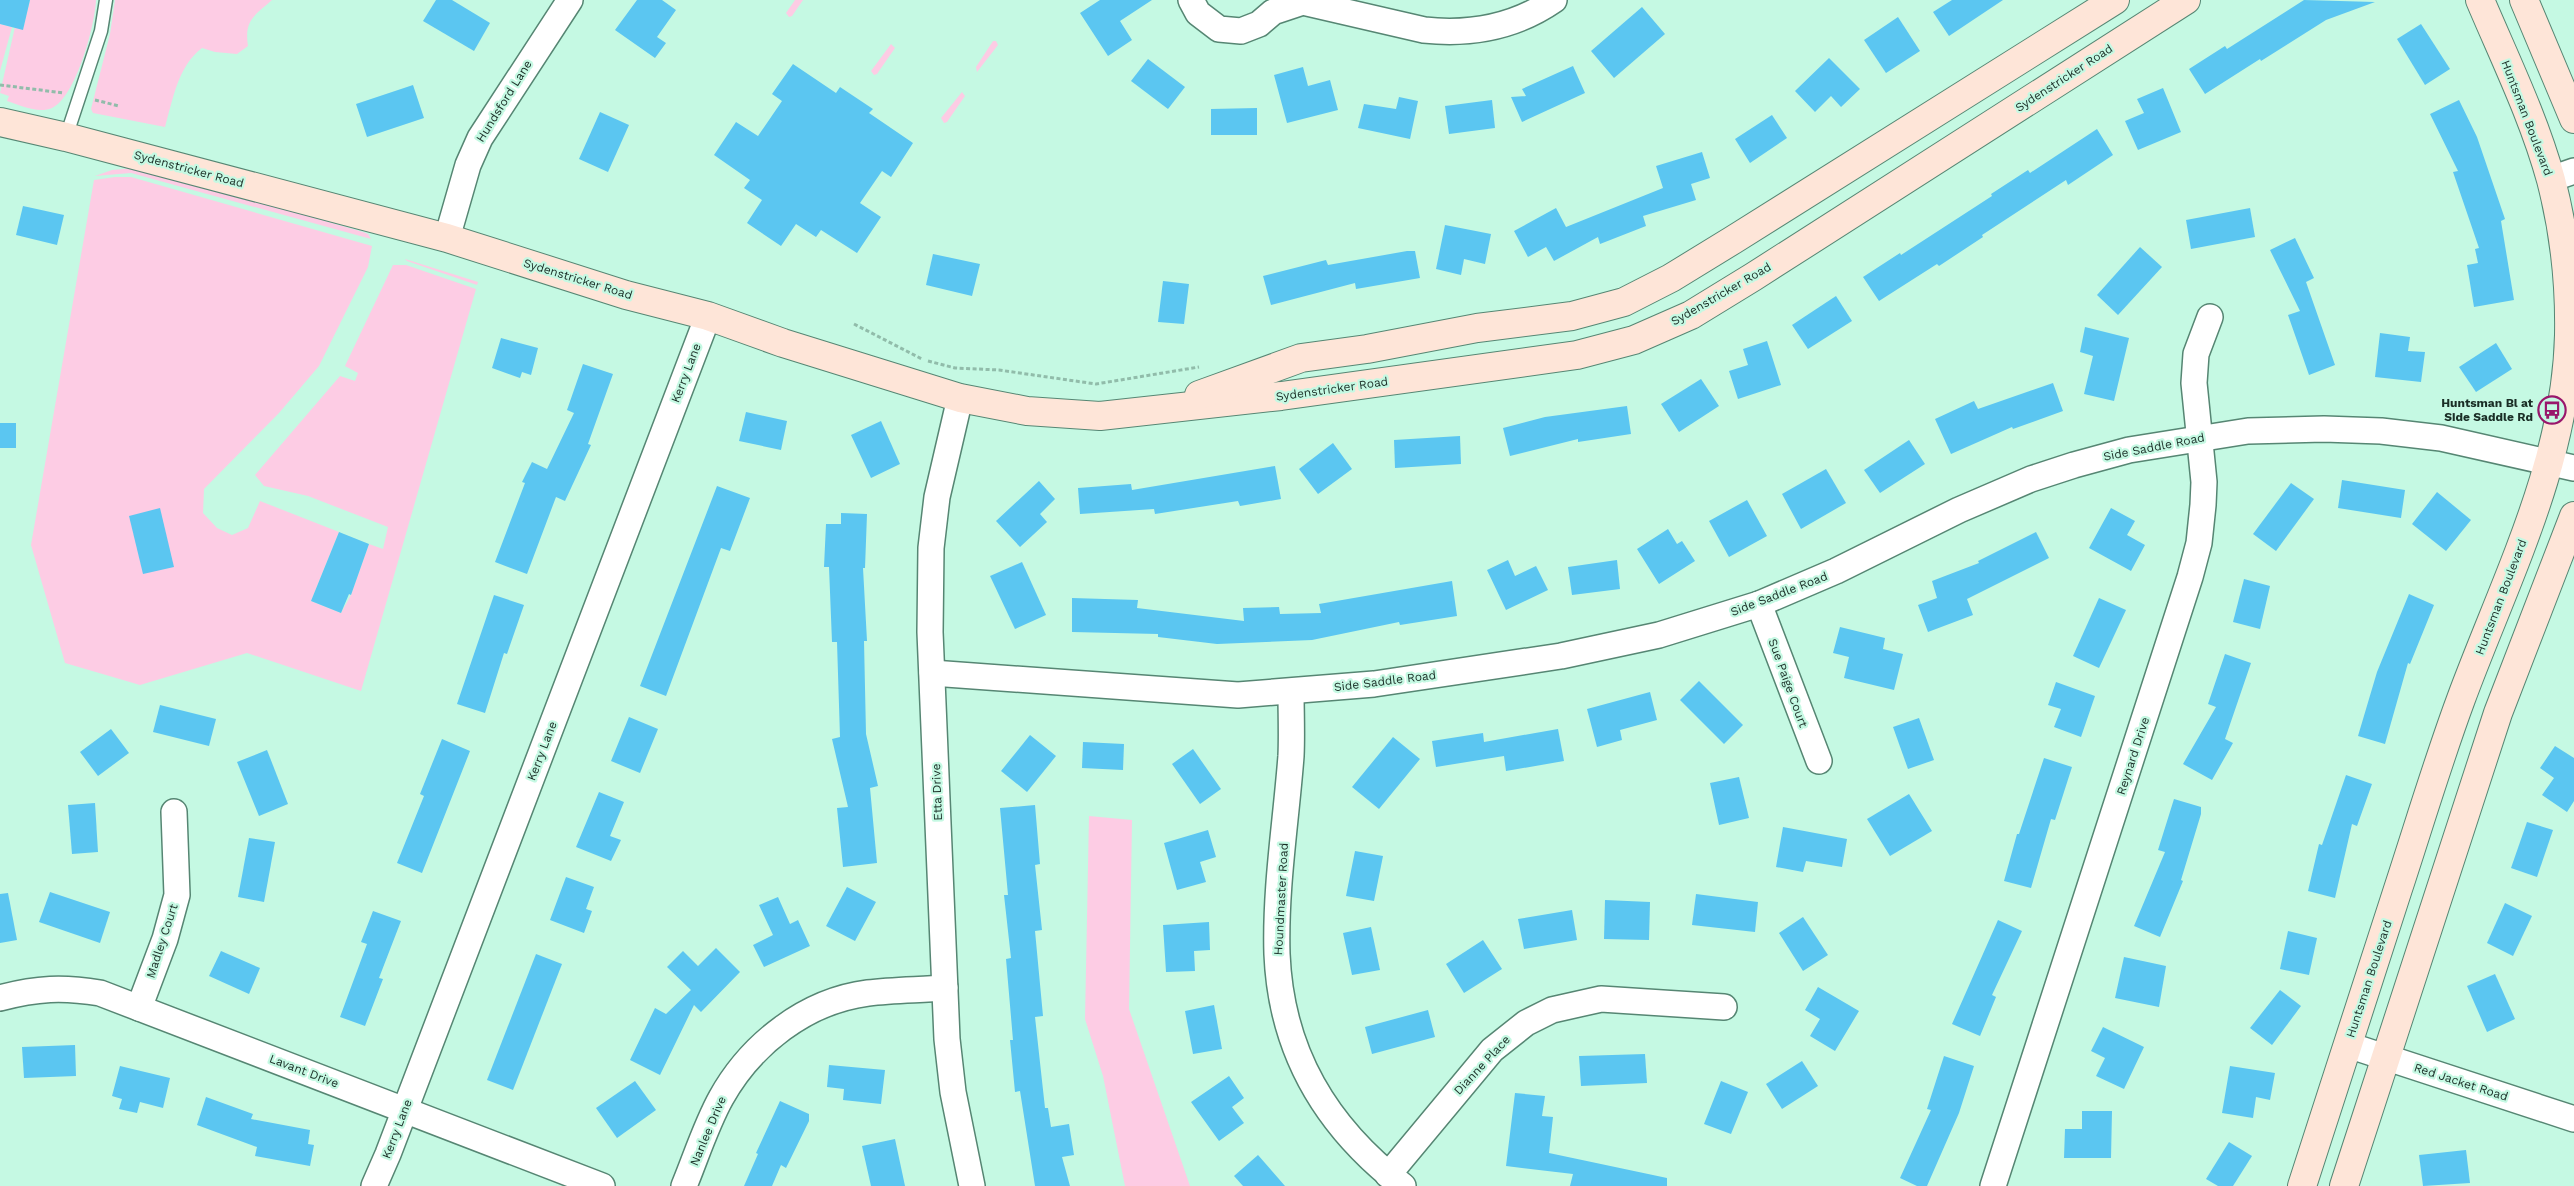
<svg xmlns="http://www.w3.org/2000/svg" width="2574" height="1186" viewBox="0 0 2574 1186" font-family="'Work Sans',sans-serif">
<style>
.green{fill:#fdcce4}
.building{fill:#5bc6f1}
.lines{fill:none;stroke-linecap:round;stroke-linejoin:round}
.lane-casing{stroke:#568673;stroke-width:15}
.street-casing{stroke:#568673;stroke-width:28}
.secondary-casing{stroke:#568673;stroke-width:30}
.path{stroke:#91bcaa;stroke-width:3;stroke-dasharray:4 2.5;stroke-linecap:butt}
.lane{stroke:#fff;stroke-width:12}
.street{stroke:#fff;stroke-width:25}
.secondary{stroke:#fee5d8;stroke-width:28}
.labels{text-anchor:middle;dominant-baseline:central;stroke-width:4.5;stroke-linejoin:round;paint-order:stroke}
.street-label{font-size:12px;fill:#1a2e26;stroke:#c5f9e3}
.poi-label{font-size:12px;font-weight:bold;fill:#1a2e26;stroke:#c5f9e3;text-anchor:end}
</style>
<rect width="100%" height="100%" fill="#c5f9e3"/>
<g class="green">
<path d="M 30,0 L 96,0 C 95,25 76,97 52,108 C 38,114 20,105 7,101 L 9,96 L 0,93 L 15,27 L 23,29 Z"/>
<path d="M 115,0 L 272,0 C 254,16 244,20 248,46 L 237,54 L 215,52 L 202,48 C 178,66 173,99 165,127 L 93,113 L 91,109 L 110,34 Z"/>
<polygon points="795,0 803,0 792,16 789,17 786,13"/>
<polygon points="0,24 12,27 0,71"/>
<polygon points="993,41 996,41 998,45 977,72 976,67"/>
<polygon points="891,44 895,48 877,74 874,75 871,71"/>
<polygon points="962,92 965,96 947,122 944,123 941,118"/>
<polygon points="134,168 150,170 363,232 368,234 371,239 131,173 95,176 112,170"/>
<polygon points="115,177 131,177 372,246 368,267 319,366 279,413 204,489 203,513 217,528 232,535 248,528 260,501 339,532 311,601 341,613 351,595 369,544 383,549 388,527 308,496 264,486 255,475 340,376 355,381 358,373 345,366 393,265 406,265 476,289 361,691 247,653 140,685 65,663 31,545 94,180"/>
<polygon points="405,259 478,282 477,285 407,261"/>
<polygon points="1089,816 1132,820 1129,1009 1190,1186 1125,1186 1103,1076 1085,1019"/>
</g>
<g class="building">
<polygon points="0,0 30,0 23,30 0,24"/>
<polygon points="436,0 452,0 490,23 474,51 423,21"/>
<polygon points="637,0 662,0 676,10 657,37 666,43 655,58 615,30"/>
<polygon points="1100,0 1152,0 1120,21 1132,40 1108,56 1080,13"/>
<polygon points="1952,0 2003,0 1949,36 1933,12"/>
<polygon points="2304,0 2375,2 2326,20 2261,61 2260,59 2205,94 2189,69 2225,46 2227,49"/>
<polygon points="1642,7 1665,34 1614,78 1591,51"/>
<polygon points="1898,17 1920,51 1886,73 1864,40"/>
<polygon points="2421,24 2450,69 2425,85 2397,39"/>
<polygon points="1829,58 1860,89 1841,107 1831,96 1815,112 1795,91"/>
<polygon points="1148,59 1185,87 1168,109 1131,81"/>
<polygon points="793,64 836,93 840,87 873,109 869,113 913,143 891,177 882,171 860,203 881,217 857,253 821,230 816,237 796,224 781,246 747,223 762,200 744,188 750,180 714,155 736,122 758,136 782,101 772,94"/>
<polygon points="1573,66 1585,93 1522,122 1511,97 1526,96 1522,89"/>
<polygon points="1303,67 1308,86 1330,80 1338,110 1287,123 1274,75"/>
<polygon points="413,85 424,118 367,137 356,104"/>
<polygon points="2163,88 2181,132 2138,150 2125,121 2144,113 2137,99"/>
<polygon points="1399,97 1418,101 1410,139 1358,128 1364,104 1396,109"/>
<polygon points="1492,100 1495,128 1449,134 1445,106"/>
<polygon points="2459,100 2477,137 2505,219 2501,221 2514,300 2474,307 2467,265 2478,263 2475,249 2479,248 2453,172 2458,171 2430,114"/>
<polygon points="1257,108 1257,135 1211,135 1211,109"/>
<polygon points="600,112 629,125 608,172 579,159"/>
<polygon points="1772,115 1787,138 1750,163 1735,139"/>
<polygon points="2097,129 2113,155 2068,185 2066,180 1982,235 1983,237 1939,266 1937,264 1879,301 1863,277 1900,253 1901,255 1992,196 1991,194 2028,170 2030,173"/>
<polygon points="1702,152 1710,178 1691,184 1696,200 1643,216 1646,226 1600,244 1598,237 1554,261 1546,247 1528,257 1514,231 1556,208 1566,227 1663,188 1656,166"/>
<polygon points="23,206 64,215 57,245 16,235"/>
<polygon points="2250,208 2255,237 2191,249 2186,220"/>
<polygon points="1445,225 1491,234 1485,264 1464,259 1461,275 1436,269"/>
<polygon points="2295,238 2314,278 2306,282 2335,365 2309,375 2288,315 2300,311 2270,250"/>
<polygon points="2140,247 2162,267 2118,315 2097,295"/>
<polygon points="1407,251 1415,251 1420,278 1356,289 1355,283 1271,305 1263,276 1326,260 1328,265"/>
<polygon points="933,254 980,264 972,296 926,285"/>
<polygon points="1163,281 1189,284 1184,324 1158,322"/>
<polygon points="1836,296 1852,321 1808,349 1792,325"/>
<polygon points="2085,327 2129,338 2114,401 2084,394 2093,356 2080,352"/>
<polygon points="2380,333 2410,337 2408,351 2425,352 2421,382 2375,377"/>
<polygon points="501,338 538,348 531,375 522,372 520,378 492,368"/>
<polygon points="1767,341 1781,385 1738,399 1729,371 1748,365 1743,349"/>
<polygon points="2496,343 2512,369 2476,392 2459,367"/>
<polygon points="583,364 613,374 588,444 591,445 565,501 556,497 527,574 495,562 525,483 522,482 532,462 547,469 574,413 567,410"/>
<polygon points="1701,379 1719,406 1679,432 1661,404"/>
<polygon points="2053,383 2063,411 2013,429 2012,427 1951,454 1935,419 1974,401 1978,409"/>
<polygon points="1627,406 1631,434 1578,442 1578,439 1510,456 1503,428 1545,417"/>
<polygon points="746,412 787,421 781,450 739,441"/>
<polygon points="881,421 900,464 871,478 851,435"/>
<rect x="0" y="423" width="16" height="25"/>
<polygon points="1460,436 1461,464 1395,468 1394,440"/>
<polygon points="1909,440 1925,464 1880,493 1864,470"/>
<polygon points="1333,443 1352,469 1318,494 1299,469"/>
<polygon points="1275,466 1281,499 1240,506 1238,501 1155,514 1154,509 1080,514 1078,488 1131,484 1132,490"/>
<polygon points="1826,469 1846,503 1801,529 1782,494"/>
<polygon points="2342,480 2405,490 2401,518 2338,508"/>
<polygon points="1039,481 1055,499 1040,514 1047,522 1020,547 996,521"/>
<polygon points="2291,483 2314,499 2276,551 2253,534"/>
<polygon points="717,486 750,498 730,551 721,548 666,696 640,686"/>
<polygon points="2437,492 2471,520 2446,551 2412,524"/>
<polygon points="1747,500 1767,536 1729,557 1709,521"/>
<polygon points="160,508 174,567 143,574 129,516"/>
<polygon points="2111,508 2135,521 2127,535 2145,545 2131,571 2089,548"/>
<polygon points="841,513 867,514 865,568 863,568 867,641 864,641 866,734 878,786 870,788 877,863 843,867 837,808 848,807 832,739 840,737 837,642 832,642 829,567 824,567 826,524 841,524"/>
<polygon points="1668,529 1677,544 1682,541 1695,561 1659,584 1637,549"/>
<polygon points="339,532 369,544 351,595 349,594 341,613 311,601"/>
<polygon points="2036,532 2049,558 1967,599 1973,615 1928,632 1918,605 1937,598 1932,581 1979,563 1978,561"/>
<polygon points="1508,560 1515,576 1536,566 1548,590 1506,610 1487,570"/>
<polygon points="1617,560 1620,589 1572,595 1568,567"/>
<polygon points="1022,562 1046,615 1015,629 990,576"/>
<polygon points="2244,579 2270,586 2260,629 2233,622"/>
<polygon points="1452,581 1457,616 1400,625 1399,622 1312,640 1217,644 1158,637 1158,634 1072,632 1072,598 1138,600 1137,608 1244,621 1243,608 1279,607 1280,614 1321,613 1319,604"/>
<polygon points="2409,594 2434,605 2410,664 2408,663 2385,744 2358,736 2377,672"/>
<polygon points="494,595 524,605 507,654 504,653 485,713 457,704"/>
<polygon points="2099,598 2126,610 2099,668 2073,656"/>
<polygon points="1840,627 1885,638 1883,649 1903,654 1894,690 1844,678 1849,657 1833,653"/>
<polygon points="2225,654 2251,663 2225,739 2233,743 2212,780 2183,764 2216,707 2208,704"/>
<polygon points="1699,681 1743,725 1724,744 1680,700"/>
<polygon points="2056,682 2095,696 2081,737 2054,727 2061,709 2048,705"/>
<polygon points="1650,692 1657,720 1620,730 1622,740 1597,747 1587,709"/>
<polygon points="160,705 216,719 209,746 153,732"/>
<polygon points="629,717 658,729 640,773 611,761"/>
<polygon points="1919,718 1934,760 1908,769 1893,727"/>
<polygon points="111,729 129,753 98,776 80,752"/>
<polygon points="1558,729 1564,761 1506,771 1504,756 1436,767 1432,741 1483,733 1484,742"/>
<polygon points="1030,735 1056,756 1027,792 1001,771"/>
<polygon points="1393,737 1420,759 1379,809 1352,787"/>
<polygon points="442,739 470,751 422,873 397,863 424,796 420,794"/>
<polygon points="1083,742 1124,744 1123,770 1082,768"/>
<polygon points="2555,746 2574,758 2574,801 2567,812 2542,795 2554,778 2540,768"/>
<polygon points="1193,749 1221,789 1200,804 1172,764"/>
<polygon points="267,750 288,804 259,816 237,762"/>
<polygon points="2044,758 2072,767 2055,820 2051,819 2031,888 2004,881 2017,834 2019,834"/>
<polygon points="2346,775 2372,784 2357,826 2352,824 2335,898 2308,891 2319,844 2322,845"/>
<polygon points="1739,777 1749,818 1719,825 1710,783"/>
<polygon points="599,792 624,802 610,836 621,840 611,861 576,847"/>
<polygon points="1909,794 1932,831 1890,856 1867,819"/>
<polygon points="2174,799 2201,807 2201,814 2181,880 2183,881 2160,937 2134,926 2165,852 2158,850"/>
<polygon points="95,803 98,852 72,854 68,805"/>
<polygon points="1035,805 1040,864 1035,865 1042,930 1035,931 1043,1016 1035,1017 1045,1108 1048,1108 1051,1127 1069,1124 1074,1155 1062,1157 1070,1186 1035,1186 1020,1091 1015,1092 1010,1040 1013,1040 1006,959 1011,958 1004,895 1008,895 1000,808"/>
<polygon points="2527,822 2553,830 2537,877 2511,868"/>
<polygon points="1783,827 1847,839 1842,867 1806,861 1803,872 1776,867"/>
<polygon points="1208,830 1216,857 1200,862 1206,882 1177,890 1164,843"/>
<polygon points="249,838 275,842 264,902 238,897"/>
<polygon points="1355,851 1383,856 1374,901 1346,896"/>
<polygon points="566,877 594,887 586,909 592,911 584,933 550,920"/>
<polygon points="847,887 876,902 855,941 826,926"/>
<polygon points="50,892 110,912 100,943 39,922"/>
<polygon points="8,893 17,940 0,943 0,894"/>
<polygon points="1696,894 1758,902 1755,932 1692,925"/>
<polygon points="778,897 790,924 798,920 810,946 764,967 753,945 773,935 759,905"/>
<polygon points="1605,900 1650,902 1649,940 1604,939"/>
<polygon points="2505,903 2532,916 2513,956 2487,943"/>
<polygon points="1572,910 1577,940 1524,949 1518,919"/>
<polygon points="373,911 401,921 379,978 383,979 365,1026 340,1017 367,944 361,942"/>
<polygon points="1803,917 1828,955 1803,971 1779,933"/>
<polygon points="1998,920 2022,931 1992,995 1996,997 1980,1036 1952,1024"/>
<polygon points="1209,922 1210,950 1194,951 1195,971 1166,972 1163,925"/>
<polygon points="1371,927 1380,970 1352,975 1343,933"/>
<polygon points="2288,931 2317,938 2309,975 2280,969"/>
<polygon points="1483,940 1502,969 1464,993 1446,964"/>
<polygon points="716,948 740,972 701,1012 694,1005 660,1075 630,1060 655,1008 666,1014 691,990 667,967 683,951 698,966"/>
<polygon points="221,951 260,968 249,994 209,976"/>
<polygon points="536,954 562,964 513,1090 487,1080"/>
<polygon points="2124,957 2166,966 2159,1007 2115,998"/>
<polygon points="2495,974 2515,1019 2487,1032 2467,986"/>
<polygon points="1818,987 1859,1011 1835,1051 1810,1036 1820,1019 1805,1010"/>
<polygon points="2280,990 2301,1006 2272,1045 2250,1028"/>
<polygon points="1214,1005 1222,1049 1193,1054 1185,1011"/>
<polygon points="1428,1010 1435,1037 1372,1054 1365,1027"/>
<polygon points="2103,1027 2144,1047 2124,1089 2096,1076 2105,1058 2091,1051"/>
<polygon points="75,1045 76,1076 24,1078 22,1047"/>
<polygon points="1645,1054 1647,1083 1581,1086 1579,1056"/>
<polygon points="1944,1056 1974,1066 1959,1113 1927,1186 1917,1186 1900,1178 1931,1110 1927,1109"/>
<polygon points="1802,1061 1818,1086 1782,1109 1766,1084"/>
<polygon points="829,1065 885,1070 881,1104 843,1100 844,1089 827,1087"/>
<polygon points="120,1066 170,1078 163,1108 140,1102 137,1113 119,1109 122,1099 112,1096"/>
<polygon points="2230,1066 2275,1073 2270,1100 2256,1097 2253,1118 2222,1113"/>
<polygon points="1229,1076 1244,1098 1232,1107 1244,1123 1219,1141 1191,1102"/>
<polygon points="635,1081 656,1110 617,1138 596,1108"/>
<polygon points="1721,1081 1748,1092 1731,1134 1704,1124"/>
<polygon points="1515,1093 1545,1096 1542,1116 1553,1117 1549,1153 1667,1178 1667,1186 1570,1186 1573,1174 1506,1166"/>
<polygon points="206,1097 253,1114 251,1119 310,1130 308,1144 314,1145 310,1166 255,1156 257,1147 197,1125"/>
<polygon points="780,1101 809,1114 809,1121 786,1168 781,1165 772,1186 744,1186 758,1154 756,1153"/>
<polygon points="2082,1111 2112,1111 2111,1158 2064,1158 2065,1129 2082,1129"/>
<polygon points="895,1139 905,1186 871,1186 862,1146"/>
<polygon points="2229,1142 2252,1156 2233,1186 2218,1186 2206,1179"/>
<polygon points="2466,1150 2470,1183 2423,1186 2419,1155"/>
<polygon points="1258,1155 1285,1186 1243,1186 1234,1176"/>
</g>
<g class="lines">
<g class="lane-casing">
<polyline id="lane" points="66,137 101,31 106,0"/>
</g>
<g class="street-casing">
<g id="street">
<path d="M 1191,0 L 1198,13 L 1219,29 L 1241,31 L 1259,24 L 1273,12 L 1303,2 L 1424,30 C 1471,35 1515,27 1554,0"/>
<polyline points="2551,179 2574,171"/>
<polyline points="447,238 468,165 480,138 570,0"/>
<polyline points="960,398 937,497 931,548 930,632 947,1039 953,1092 972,1186"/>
<polyline points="1759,604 1819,761"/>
<polyline points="932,673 1238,695 1374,684 1561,656 1659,635 1759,604 1836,571 1959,510 2031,479 2074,465 2129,450 2248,431 2324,429 2381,431 2441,438 2574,468"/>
<path d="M 1291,692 C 1291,713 1292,735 1291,756 C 1286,822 1275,888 1277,954 C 1281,1052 1326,1127 1403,1186"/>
<path d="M 0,998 C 37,988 63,987 100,993 L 602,1186"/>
<polyline points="139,1008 165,939 177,895 174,812"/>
<polyline points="2348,1045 2574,1119"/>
<polyline points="1388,1175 1492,1050 1526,1023 1552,1010 1601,999 1724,1007"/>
<polyline points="374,1186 388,1154 708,316"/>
<path d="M 684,1186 C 696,1157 706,1125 721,1098 C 751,1044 806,1001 868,993 C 893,990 919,990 945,988"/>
<polyline points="1993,1186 2190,577 2199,543 2203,505 2204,482 2194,383 2196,354 2210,317"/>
</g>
</g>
<g class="secondary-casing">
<g id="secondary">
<polyline points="2524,0 2574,119"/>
<polyline points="0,122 66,137 447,238 626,295 708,316 783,343 960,398 1027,411 1100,416 1281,396 1577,355 1634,340 1691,315 1753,277 2186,0"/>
<polyline points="1199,395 1301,358 1367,349 1477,328 1572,316 1624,302 1671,278 1733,240 2115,0"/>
<path d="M 2302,1186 C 2334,1087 2366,988 2398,889 C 2419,825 2438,761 2461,699 C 2505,580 2566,464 2569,335 C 2570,283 2564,230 2551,180 C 2534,118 2505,59 2480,0"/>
<polyline points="2344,1186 2498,713 2574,516"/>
</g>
</g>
<g class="path">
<polyline points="0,85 64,93"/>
<polyline points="95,100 119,106"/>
<polyline points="854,324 922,359"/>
<polyline points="928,361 955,368 999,370 1096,384 1199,367"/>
</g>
<use href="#lane" class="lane"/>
<use href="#street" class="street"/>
<use href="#secondary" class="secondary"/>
</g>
<defs>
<g id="bus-ring" transform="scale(1.4375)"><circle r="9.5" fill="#c5f9e3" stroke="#99166b" stroke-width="1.5"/><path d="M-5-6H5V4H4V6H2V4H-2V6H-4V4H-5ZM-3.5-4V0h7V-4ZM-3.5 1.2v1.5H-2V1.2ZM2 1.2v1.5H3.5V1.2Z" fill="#99166b"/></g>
</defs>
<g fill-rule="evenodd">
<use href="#bus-ring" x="2552" y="410"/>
</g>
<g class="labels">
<g class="street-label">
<text transform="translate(2064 78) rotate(-33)">Sydenstricker Road</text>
<text transform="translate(504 101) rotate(-58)">Hundsford Lane</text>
<text transform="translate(2527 118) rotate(69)">Huntsman Boulevard</text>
<text transform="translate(189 169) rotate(15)">Sydenstricker Road</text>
<text transform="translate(578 279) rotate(17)">Sydenstricker Road</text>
<text transform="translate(1721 294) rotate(-30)">Sydenstricker Road</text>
<text transform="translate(686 373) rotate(-69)">Kerry Lane</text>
<text transform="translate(1332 389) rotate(-8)">Sydenstricker Road</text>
<text transform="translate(2154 447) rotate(-11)">Side Saddle Road</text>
<text transform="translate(1779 594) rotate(-21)">Side Saddle Road</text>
<text transform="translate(2501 597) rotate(-69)">Huntsman Boulevard</text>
<text transform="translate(1385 681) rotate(-7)">Side Saddle Road</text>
<text transform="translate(1788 683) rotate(70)">Sue Paige Court</text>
<text transform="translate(542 751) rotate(-69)">Kerry Lane</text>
<text transform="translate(2133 756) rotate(-72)">Reynard Drive</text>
<text transform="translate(937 792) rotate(-92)">Etta Drive</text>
<text transform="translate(1281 899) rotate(-87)">Houndmaster Road</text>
<text transform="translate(162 941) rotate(-72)">Madley Court</text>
<text transform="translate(2369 979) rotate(-72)">Huntsman Boulevard</text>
<text transform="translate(1482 1065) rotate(-47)">Dianne Place</text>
<text transform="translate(304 1071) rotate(21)">Lavant Drive</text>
<text transform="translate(2461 1082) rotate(18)">Red Jacket Road</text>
<text transform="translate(397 1129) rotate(-69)">Kerry Lane</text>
<text transform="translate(708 1131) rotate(-67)">Nanlee Drive</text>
</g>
<g class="poi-label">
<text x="2533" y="403">Huntsman Bl at<tspan x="2533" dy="14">Side Saddle Rd</tspan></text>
</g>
</g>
</svg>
